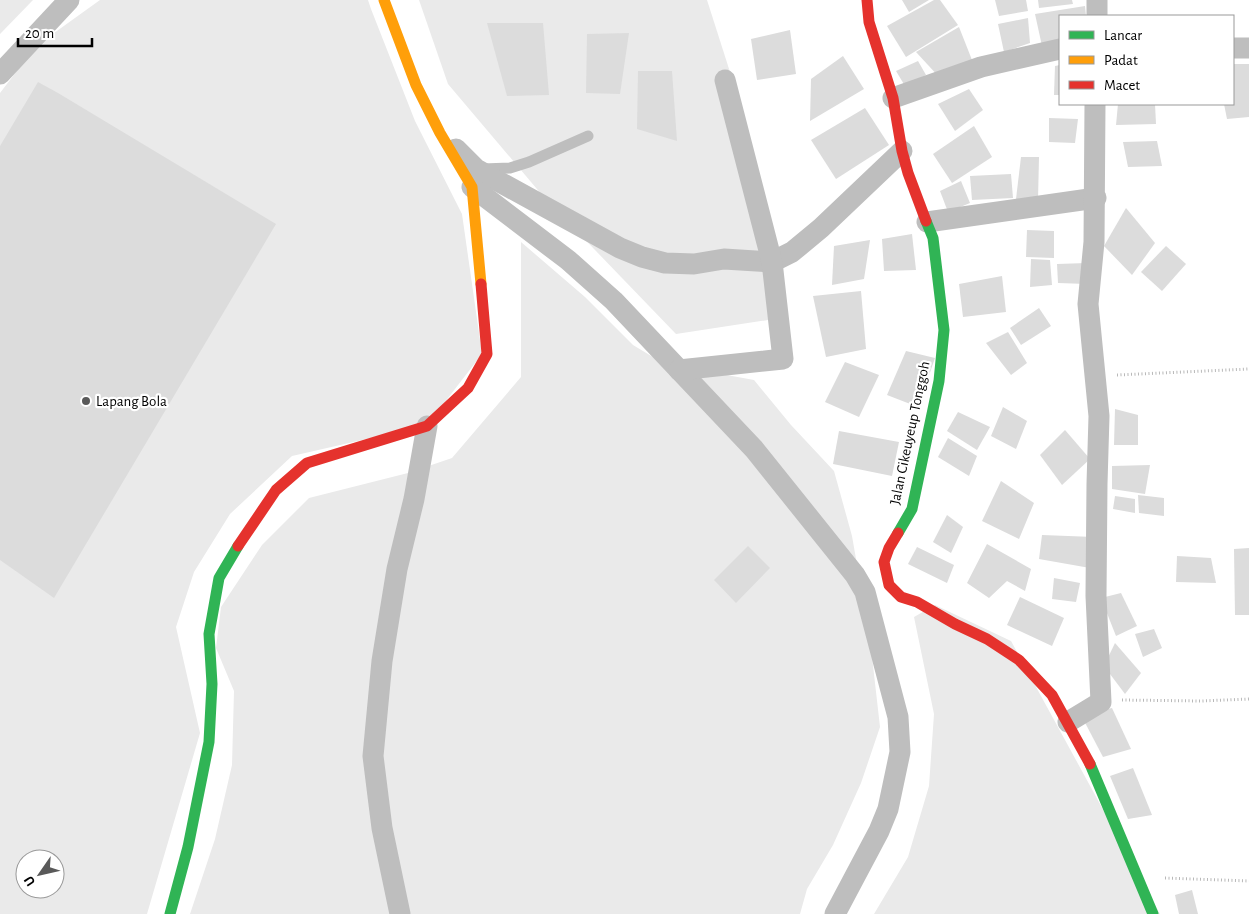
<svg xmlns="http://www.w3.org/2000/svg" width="1249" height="914" viewBox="0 0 1249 914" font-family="'Alegreya Sans',sans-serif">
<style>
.green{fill:#eaeaea;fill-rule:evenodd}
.building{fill:#dcdcdc}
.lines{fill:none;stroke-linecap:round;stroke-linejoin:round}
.path{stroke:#b8b8b8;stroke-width:3;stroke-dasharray:1 2.5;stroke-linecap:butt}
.lane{stroke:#bebebe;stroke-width:11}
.street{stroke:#bebebe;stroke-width:21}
.fast{stroke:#30b455;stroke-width:11}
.slow{stroke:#ff9f0a;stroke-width:11}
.jam{stroke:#e5322d;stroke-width:11}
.poi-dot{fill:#595959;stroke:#fff;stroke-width:2}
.labels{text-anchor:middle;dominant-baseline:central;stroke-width:4.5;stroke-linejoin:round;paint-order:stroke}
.poi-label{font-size:15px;fill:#000;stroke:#fff;text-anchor:start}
.street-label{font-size:15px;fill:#000;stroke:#fff}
</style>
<rect width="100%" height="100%" fill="#fff"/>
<g class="green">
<polygon points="0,0 33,0 0,34"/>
<path d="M 100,0 L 368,0 L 371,9 L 415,121 L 462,214 L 482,354 L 431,420 L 384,435 L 292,456 L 230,514 L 194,572 L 176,627 L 200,733 L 147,914 L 0,914 L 0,93 L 36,46 ZM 25,859 L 55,859 L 55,889 L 25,889 Z"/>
<polygon points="419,0 707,0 730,72 773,273 768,320 676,334 542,195 448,84"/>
<polygon points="521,242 585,297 633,345 676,371 705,371 754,380 791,425 834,471 852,536 870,639 880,727 861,783 833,845 807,889 800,914 190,914 215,839 232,765 234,691 216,648 221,607 262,545 309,498 408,473 452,458 521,377"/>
<polygon points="935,605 1011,641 1160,914 874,914 908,857 929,786 934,714 914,617"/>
</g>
<g class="building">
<polygon points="902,0 929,0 909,12"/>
<polygon points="934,0 940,0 958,25 906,57 887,26"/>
<polygon points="995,0 1026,0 1028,11 999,16"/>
<polygon points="1038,0 1072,0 1073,4 1039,8"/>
<polygon points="1085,6 1086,16 1060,16 1060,43 1042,46 1035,14"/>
<polygon points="1028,18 1030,43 1004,52 998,24"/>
<polygon points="487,23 543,23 549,95 507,96"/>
<polygon points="959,27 972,60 940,78 916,52"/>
<polygon points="790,30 796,74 757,80 751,39"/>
<polygon points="629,33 620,94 586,93 587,34"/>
<polygon points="843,56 864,89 810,121 811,79"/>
<polygon points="918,61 926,75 905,86 896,71"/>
<polygon points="1233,64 1249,64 1249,117 1227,119 1224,104 1233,104"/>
<polygon points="1060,65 1060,95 1054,95 1055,66"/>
<polygon points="638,71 672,71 677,141 637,129"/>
<polygon points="38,82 58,93 276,224 54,598 0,560 0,146"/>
<polygon points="969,89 983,110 955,131 938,104"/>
<polygon points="1118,104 1155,104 1156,124 1116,125"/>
<polygon points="865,108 889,145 836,179 811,140"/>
<polygon points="1049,118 1078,119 1075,143 1049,142"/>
<polygon points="974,126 992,157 952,183 933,154"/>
<polygon points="1157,141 1162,166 1128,167 1123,142"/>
<polygon points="1021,157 1039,157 1038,200 1016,199"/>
<polygon points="1011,174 1013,198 972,200 970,176"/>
<polygon points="961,181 970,203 948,212 940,191"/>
<polygon points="1126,208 1155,243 1132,275 1104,246"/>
<polygon points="1027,230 1054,231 1054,258 1026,257"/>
<polygon points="912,234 916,270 884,271 882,239"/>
<polygon points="870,240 864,279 832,285 834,246"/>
<polygon points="1166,246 1186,264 1162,291 1141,272"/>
<polygon points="1031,259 1050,260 1052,285 1030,287"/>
<polygon points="1087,263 1087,284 1058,283 1057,264"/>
<polygon points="1002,276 1006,312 963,317 959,284"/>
<polygon points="861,291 866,349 826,357 813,296"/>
<polygon points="1039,308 1051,326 1021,345 1010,328"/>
<polygon points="1008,332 1027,363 1011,375 986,343"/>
<polygon points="906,351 935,358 918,407 887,395"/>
<polygon points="845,362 879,375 859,417 825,402"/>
<polygon points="1003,407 1027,421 1016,449 991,436"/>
<polygon points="1115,409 1138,415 1138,445 1114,445"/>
<polygon points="958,412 990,427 977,450 947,431"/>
<polygon points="1065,430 1090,459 1062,485 1040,455"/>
<polygon points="839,431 899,442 892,476 833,464"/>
<polygon points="948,438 977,456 969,476 938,457"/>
<polygon points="1150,465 1145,494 1112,489 1112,466"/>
<polygon points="1001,481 1034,503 1019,539 982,521"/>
<polygon points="1138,495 1164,498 1164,516 1139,513"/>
<polygon points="1115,496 1135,499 1135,513 1113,509"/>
<polygon points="947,515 963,527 951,553 933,542"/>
<polygon points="1042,535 1094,537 1090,568 1039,559"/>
<polygon points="987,544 1031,569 1025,591 1007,581 989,598 967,583"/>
<polygon points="748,546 770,568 736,603 714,580"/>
<polygon points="917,547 954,565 947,583 908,564"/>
<polygon points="1249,548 1249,615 1235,615 1234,549"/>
<polygon points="1177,556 1211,558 1216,583 1176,582"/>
<polygon points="1054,578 1080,583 1076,602 1052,599"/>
<polygon points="1121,593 1137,626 1116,636 1101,598"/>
<polygon points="1020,597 1064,618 1052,646 1007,625"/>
<polygon points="1154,629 1162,648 1143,657 1135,634"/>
<polygon points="1115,643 1141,673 1125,694 1104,666"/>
<polygon points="1112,708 1131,749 1103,757 1081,715"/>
<polygon points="1133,768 1152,815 1128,819 1110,776"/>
<polygon points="1192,890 1198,914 1179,914 1175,895"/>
</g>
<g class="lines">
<g class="path">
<polyline points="1117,375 1249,369"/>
<polyline points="1122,700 1201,701 1249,699"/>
<polyline points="1165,878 1249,881"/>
</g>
<polyline class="lane" points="483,169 510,168 529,162 588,136"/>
<g class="street">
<polyline points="1097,16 1097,0"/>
<polyline points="1233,48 1249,48"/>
<polyline points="0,74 69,0"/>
<polyline points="893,98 981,67 1060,49"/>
<polyline points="456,149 476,169 620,248 642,257 665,263 694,264 724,259 772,262 792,252 821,228 902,151"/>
<polyline points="472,187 568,260 614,301 754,449 855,575 865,592 898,717 900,752 888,809 879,831 835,914"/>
<polyline points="927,222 1096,198"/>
<polyline points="679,370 783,359 772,262 725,80"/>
<polyline points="1068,722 1101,702 1096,596 1097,484 1099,416 1088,304 1094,242 1095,104"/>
<polyline points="400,914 382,828 373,756 382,661 397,569 414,499 427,426"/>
</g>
<g class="fast">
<polyline points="898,533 912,509 939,381 944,330 933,238 926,221"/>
<polyline points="1090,764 1153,914"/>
<polyline points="170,914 188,847 209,742 212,684 209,634 219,578 238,546"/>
</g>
<polyline class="slow" points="384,0 416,85 440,133 472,187 481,284"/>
<g class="jam">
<polyline points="867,0 869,22 893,98 902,151 908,173 926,221"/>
<polyline points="898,533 889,548 884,562 889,585 901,597 917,602 955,624 987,639 1019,660 1052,695 1090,764"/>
<polyline points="238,546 276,490 307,463 427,426 468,388 487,354 481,284"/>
</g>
</g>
<circle class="poi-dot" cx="86" cy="401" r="5"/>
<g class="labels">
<g class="poi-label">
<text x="96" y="401">Lapang Bola</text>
</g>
<g class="street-label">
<text transform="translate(910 433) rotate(-78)">Jalan Cikeuyeup Tonggoh</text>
</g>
</g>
<rect x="1059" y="15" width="175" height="90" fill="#ffffff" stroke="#999999"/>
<rect x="1069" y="31" width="25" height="8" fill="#30b455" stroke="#999999"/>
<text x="1104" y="40" font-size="15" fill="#000000">Lancar</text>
<rect x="1069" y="56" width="25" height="8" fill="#ff9f0a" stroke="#999999"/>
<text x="1104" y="65" font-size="15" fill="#000000">Padat</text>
<rect x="1069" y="81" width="25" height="8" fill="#e5322d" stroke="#999999"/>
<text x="1104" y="90" font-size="15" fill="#000000">Macet</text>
<g transform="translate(40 874) rotate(236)"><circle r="24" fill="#ffffff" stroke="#999999"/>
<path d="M0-4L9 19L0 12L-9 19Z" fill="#595959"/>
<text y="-8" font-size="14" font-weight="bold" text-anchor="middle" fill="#000000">U</text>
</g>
<path d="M18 38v8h74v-8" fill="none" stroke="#000000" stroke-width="2.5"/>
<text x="25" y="38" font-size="15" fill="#000000" stroke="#ffffff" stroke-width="4" paint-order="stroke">20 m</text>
</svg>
